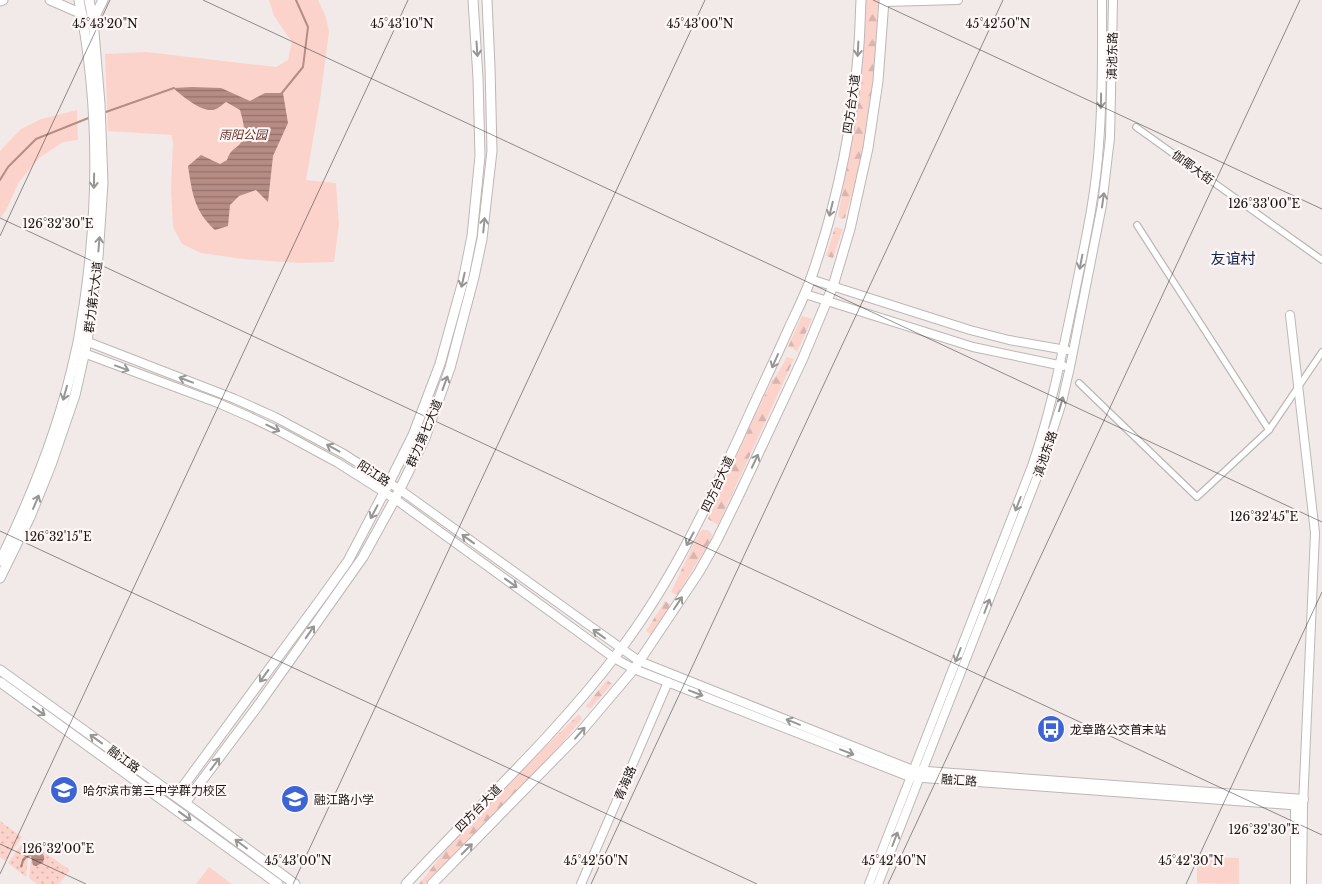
<svg xmlns="http://www.w3.org/2000/svg" width="1322" height="884" viewBox="0 0 1322 884" font-family="'Libre Baskerville','Noto Sans SC',serif">
<style>
.grass{fill:url(#grass-dots)}
.forest{fill:url(#forest-firs)}
.green{fill:#fcd3cb}
.water{fill:url(#water-rules)}
.lines{fill:none;stroke-linecap:round;stroke-linejoin:round}
.stream{stroke:#b68c84;stroke-width:2}
.minor-casing{stroke:#bdb7b6;stroke-width:8}
.tertiary-casing{stroke:#bdb7b6;stroke-width:10}
.secondary-casing{stroke:#bdb7b6;stroke-width:11}
.primary-casing{stroke:#bdb7b6;stroke-width:11}
.minor{stroke:#fff;stroke-width:5.5}
.tertiary{stroke:#fff;stroke-width:8}
.secondary{stroke:#fff;stroke-width:9}
.primary{stroke:#fff;stroke-width:9}
.oneway{stroke:#979695}
.ticks{fill:none;stroke:#171514;stroke-width:1;stroke-opacity:0.45}
.labels{text-anchor:middle;dominant-baseline:central;stroke-width:4.5;stroke-linejoin:round;paint-order:stroke}
.street-label{font-size:12px;fill:#171514;stroke:#fef7f6}
.park-label{font-size:12px;font-style:italic;fill:#652d24;stroke:#fef7f6}
.poi-label{font-size:12px;fill:#171514;stroke:#fef7f6;text-anchor:start}
.quarter-label{font-size:15px;fill:#12255b;stroke:#fef7f6}
.ticks-label{font-size:12px;text-anchor:middle;fill:#171514;stroke:#fef7f6;stroke-width:4.5;stroke-linejoin:round;paint-order:stroke}
</style>
<defs>
<pattern id="grass-dots" width="8" height="8" patternUnits="userSpaceOnUse" patternTransform="scale(1.25)"><rect width="8" height="8" fill="#fcd3cb"/><path d="M2 2h.1M6 6h.1" fill="none" stroke="#d7b4ad" stroke-width="1.8" stroke-linecap="round"/></pattern>
<pattern id="forest-firs" width="22" height="20" patternUnits="userSpaceOnUse" patternTransform="scale(1.25)"><rect width="22" height="20" fill="#fcd3cb"/><path d="M5 1l3.5 6h-7zM16 11l3.5 6h-7z" fill="#d7b4ad"/></pattern>
<pattern id="water-rules" width="6" height="5" patternUnits="userSpaceOnUse" patternTransform="scale(1.25)"><rect width="6" height="5" fill="#b68c84"/><path d="M0 2.5h6" fill="none" stroke="#93716b"/></pattern>
</defs>
<rect width="100%" height="100%" fill="#f1eae9"/>
<g class="grass">
<polygon points="0,821 22,837 5,861 0,857"/>
<polygon points="25,839 70,870 59,884 37,884 29,878 31,859"/>
<polygon points="23,842 28,860 26,877 8,863"/>
</g>
<g class="forest">
<path d="M 865,0 L 878,0 C 876,52 873,105 862,155 C 857,177 851,197 845,218 L 841,219 L 838,216 L 853,137 L 862,74 Z"/>
<polygon points="835,227 843,229 833,258 826,256"/>
<polygon points="802,316 812,319 797,352 793,348 788,347"/>
<polygon points="787,357 794,359 718,525 708,519 713,505 772,380 776,376"/>
<polygon points="702,530 708,530 712,534 711,540 677,595 671,592 698,535"/>
<polygon points="665,601 671,605 651,635 646,631"/>
<polygon points="607,680 612,684 590,709 586,706"/>
<polygon points="579,714 582,719 567,737 554,754 448,864 426,884 419,884 453,841 549,743"/>
</g>
<g class="green">
<polygon points="269,0 318,0 326,17 329,32 320,100 306,180 336,183 339,224 334,262 299,263 243,259 201,253 182,244 173,227 171,189 173,142 171,135 108,131 105,54 146,52 276,67 288,60 292,42 274,16"/>
<polygon points="77,110 78,140 63,142 39,158 19,182 6,210 0,218 0,151 21,129 41,119"/>
<polygon points="1197,857 1239,858 1239,884 1197,883"/>
<polygon points="209,867 232,884 196,884"/>
</g>
<g class="water">
<path d="M 192,87 L 221,88 L 250,101 L 265,93 L 283,93 L 288,123 L 273,156 L 268,202 L 256,190 L 239,196 L 230,205 L 228,226 L 215,230 C 194,211 192,192 188,166 L 201,155 L 220,164 L 227,160 C 230,151 232,151 239,145 C 248,136 243,121 240,110 L 226,102 C 223,104 219,108 216,109 C 202,114 183,96 173,88 Z"/>
<path d="M 33,849 L 37,849 L 38,852 C 45,854 46,858 42,863 L 36,866 L 33,865 L 31,856 C 23,859 24,862 22,868 L 20,867 C 23,858 21,857 32,854 Z"/>
</g>
<g class="lines">
<g class="stream">
<polyline points="281,94 303,67 308,27 296,0"/>
<polyline points="103,113 174,88"/>
<polyline points="0,180 8,167 36,139 91,117"/>
</g>
<g class="minor-casing">
<g id="minor">
<polyline points="1136,127 1322,260"/>
<polyline points="1137,225 1269,430"/>
<polyline points="1079,383 1197,497 1269,430 1322,352"/>
</g>
</g>
<g class="tertiary-casing">
<g id="tertiary">
<polyline points="884,2 958,0"/>
<polyline points="810,279 970,330 1009,340 1066,350"/>
<polyline points="805,294 973,347 1063,366"/>
<polyline points="1290,315 1315,533 1303,806 1302,884"/>
<polyline points="83,340 235,399 275,417 344,454 399,489 639,661 913,770 1304,799"/>
<polyline points="81,352 218,403 250,417 279,431 338,463 395,499 614,658 634,669 910,777 1303,806"/>
<polyline points="581,884 668,682"/>
<path d="M 869,884 L 1032,466 C 1051,411 1062,354 1074,297 C 1084,247 1096,195 1099,144 C 1103,96 1102,48 1102,0"/>
<polyline points="878,884 1041,467 1062,402 1070,367 1102,205 1110,138 1113,0"/>
<polyline points="1295,884 1295,803"/>
</g>
</g>
<g class="secondary-casing">
<g id="secondary">
<polyline points="50,0 82,14"/>
<polyline points="93,20 103,0"/>
<path d="M 0,561 C 32,496 61,422 76,351 C 80,336 81,321 84,306 C 99,205 99,100 79,0"/>
<polyline points="0,578 30,517 51,465 75,395 87,342 98,257 103,183 100,104 93,20 89,0"/>
<polyline points="0,670 185,803 295,884"/>
<polyline points="0,682 278,884"/>
<polyline points="176,796 323,596 348,561 389,483 413,435 440,364 463,281 472,236 480,156 478,78 473,0"/>
<polyline points="185,803 257,707 363,557 395,499 425,438 450,368 474,277 482,239 492,151 490,67 487,0"/>
</g>
</g>
<g class="primary-casing">
<g id="primary">
<polyline points="0,1 3,0"/>
<path d="M 406,884 C 478,806 557,734 620,650 C 670,584 705,510 740,435 C 756,399 773,364 789,328 C 796,313 804,297 810,281 C 835,210 852,131 858,56 C 860,38 860,19 861,0"/>
<polyline points="432,884 578,735 634,669 699,572 717,540 738,497 803,358 833,286 850,229 868,148 878,81 884,0"/>
</g>
</g>
<use href="#minor" class="minor"/>
<use href="#tertiary" class="tertiary"/>
<use href="#secondary" class="secondary"/>
<use href="#primary" class="primary"/>
</g>
<defs><path id="oneway-shaft" d="M-6 0H5M1.5-3L5.5 0L1.5 3" fill="none" stroke-width="1.6" stroke-linecap="round" stroke-linejoin="round" transform="scale(1.25)"/></defs>
<g class="oneway">
<use href="#oneway-shaft" transform="translate(477 49) rotate(86)"/>
<use href="#oneway-shaft" transform="translate(858 49) rotate(93)"/>
<use href="#oneway-shaft" transform="translate(1101 101) rotate(91)"/>
<use href="#oneway-shaft" transform="translate(94 181) rotate(91)"/>
<use href="#oneway-shaft" transform="translate(1103 200) rotate(-82)"/>
<use href="#oneway-shaft" transform="translate(831 209) rotate(104)"/>
<use href="#oneway-shaft" transform="translate(484 225) rotate(-84)"/>
<use href="#oneway-shaft" transform="translate(99 244) rotate(-85)"/>
<use href="#oneway-shaft" transform="translate(1081 262) rotate(101)"/>
<use href="#oneway-shaft" transform="translate(463 280) rotate(103)"/>
<use href="#oneway-shaft" transform="translate(775 361) rotate(114)"/>
<use href="#oneway-shaft" transform="translate(122 368) rotate(20)"/>
<use href="#oneway-shaft" transform="translate(186 380) rotate(-159)"/>
<use href="#oneway-shaft" transform="translate(445 383) rotate(-70)"/>
<use href="#oneway-shaft" transform="translate(65 393) rotate(106)"/>
<use href="#oneway-shaft" transform="translate(1061 404) rotate(-74)"/>
<use href="#oneway-shaft" transform="translate(273 428) rotate(26)"/>
<use href="#oneway-shaft" transform="translate(333 448) rotate(-151)"/>
<use href="#oneway-shaft" transform="translate(755 461) rotate(-65)"/>
<use href="#oneway-shaft" transform="translate(36 502) rotate(-67)"/>
<use href="#oneway-shaft" transform="translate(1018 504) rotate(111)"/>
<use href="#oneway-shaft" transform="translate(374 512) rotate(118)"/>
<use href="#oneway-shaft" transform="translate(468 539) rotate(-144)"/>
<use href="#oneway-shaft" transform="translate(690 539) rotate(119)"/>
<use href="#oneway-shaft" transform="translate(511 583) rotate(36)"/>
<use href="#oneway-shaft" transform="translate(678 603) rotate(-56)"/>
<use href="#oneway-shaft" transform="translate(987 606) rotate(-69)"/>
<use href="#oneway-shaft" transform="translate(310 632) rotate(-55)"/>
<use href="#oneway-shaft" transform="translate(599 634) rotate(-144)"/>
<use href="#oneway-shaft" transform="translate(958 655) rotate(111)"/>
<use href="#oneway-shaft" transform="translate(264 676) rotate(126)"/>
<use href="#oneway-shaft" transform="translate(696 693) rotate(21)"/>
<use href="#oneway-shaft" transform="translate(39 711) rotate(36)"/>
<use href="#oneway-shaft" transform="translate(793 722) rotate(-158)"/>
<use href="#oneway-shaft" transform="translate(580 733) rotate(-49)"/>
<use href="#oneway-shaft" transform="translate(96 739) rotate(-144)"/>
<use href="#oneway-shaft" transform="translate(847 752) rotate(21)"/>
<use href="#oneway-shaft" transform="translate(215 764) rotate(-53)"/>
<use href="#oneway-shaft" transform="translate(185 816) rotate(36)"/>
<use href="#oneway-shaft" transform="translate(895 839) rotate(-69)"/>
<use href="#oneway-shaft" transform="translate(241 844) rotate(-143)"/>
<use href="#oneway-shaft" transform="translate(467 849) rotate(-45)"/>
</g>
<path class="ticks" d="M 203,0 L 1322,522M 873,0 L 1322,209M 0,218 L 1322,835M 0,236 L 110,0M 0,531 L 757,884M 0,844 L 86,884M 0,874 L 408,0M 293,884 L 705,0M 591,884 L 1003,0M 888,884 L 1300,0M 1186,884 L 1322,592"/>
<defs>
<g id="bus-disc" transform="scale(1.4375)"><circle r="9.5" fill="#3c64d5" stroke="#fef7f6"/><path d="M-5-6H5V4H4V6H2V4H-2V6H-4V4H-5ZM-3.5-4V0h7V-4ZM-3.5 1.2v1.5H-2V1.2ZM2 1.2v1.5H3.5V1.2Z" fill="#fff"/></g>
<g id="school-disc" transform="scale(1.4375)"><circle r="9.5" fill="#3c64d5" stroke="#fef7f6"/><path d="M0-5L7-2L0 1L-7-2ZM-4 1L0 2.5L4 1V4Q0 6-4 4Z" fill="#fff"/></g>
</defs>
<g fill-rule="evenodd">
<use href="#bus-disc" x="1051" y="729"/>
<use href="#school-disc" x="64" y="790"/>
<use href="#school-disc" x="295" y="799"/>
</g>
<g class="labels">
<g class="street-label">
<text transform="translate(1112 56) rotate(-89)">滇池东路</text>
<text transform="translate(851 104) rotate(-82)">四方台大道</text>
<text transform="translate(1193 167) rotate(36)">伽倻大街</text>
<text transform="translate(93 297) rotate(-83)">群力第六大道</text>
<text transform="translate(424 433) rotate(-67)">群力第七大道</text>
<text transform="translate(1045 454) rotate(-71)">滇池东路</text>
<text transform="translate(374 473) rotate(33)">阳江路</text>
<text transform="translate(717 484) rotate(-65)">四方台大道</text>
<text transform="translate(124 759) rotate(36)">融江路</text>
<text transform="translate(959 780) rotate(4)">融汇路</text>
<text transform="translate(625 783) rotate(-67)">青海路</text>
<text transform="translate(478 808) rotate(-46)">四方台大道</text>
</g>
<g class="park-label">
<text x="243" y="134">雨阳公园</text>
</g>
<g class="poi-label">
<text x="1070" y="729">龙章路公交首末站</text>
<text x="83" y="790">哈尔滨市第三中学群力校区</text>
<text x="314" y="799">融江路小学</text>
</g>
<g class="quarter-label">
<text x="1233" y="258">友谊村</text>
</g>
</g>
<g class="ticks-label">
<text x="105" y="28">45°43'20"N</text>
<text x="402" y="28">45°43'10"N</text>
<text x="700" y="28">45°43'00"N</text>
<text x="998" y="28">45°42'50"N</text>
<text x="1264" y="208">126°33'00"E</text>
<text x="58" y="228">126°32'30"E</text>
<text x="1264" y="521">126°32'45"E</text>
<text x="58" y="541">126°32'15"E</text>
<text x="1264" y="834">126°32'30"E</text>
<text x="58" y="853">126°32'00"E</text>
<text x="298" y="865">45°43'00"N</text>
<text x="596" y="865">45°42'50"N</text>
<text x="894" y="865">45°42'40"N</text>
<text x="1191" y="865">45°42'30"N</text>
</g>
</svg>
